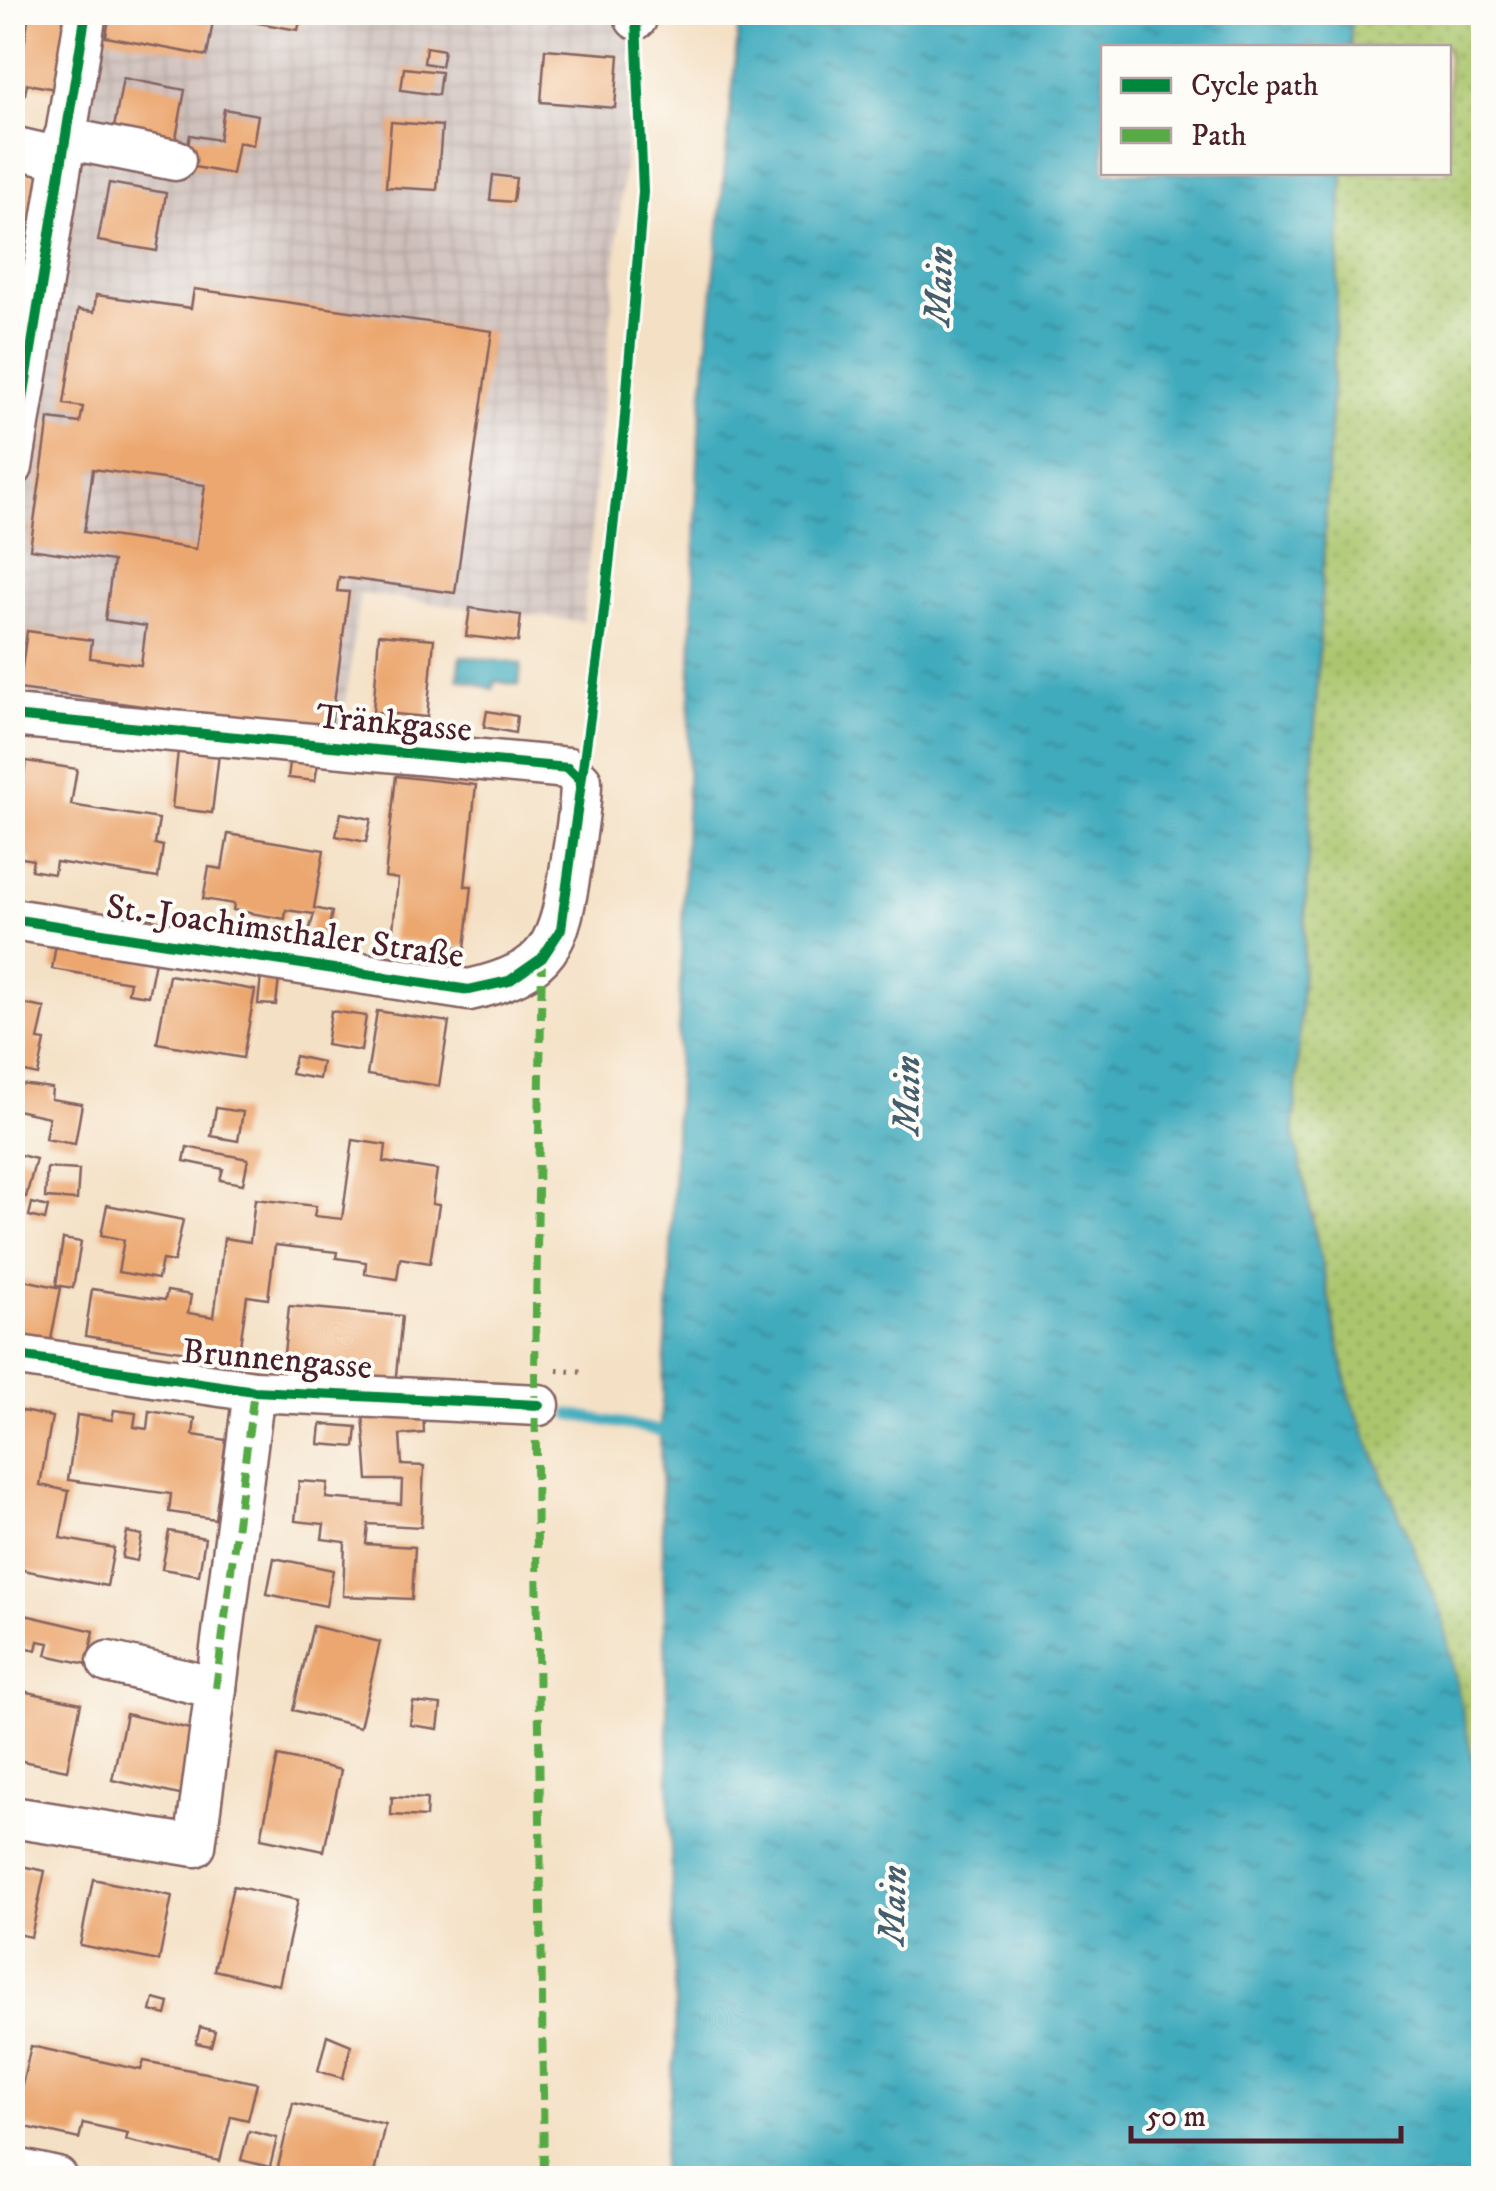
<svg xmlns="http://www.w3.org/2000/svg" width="1496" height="2191" viewBox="0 0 1496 2191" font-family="'IM FELL DW Pica',serif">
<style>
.industrial{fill:url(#industrial-grid)}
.grass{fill:url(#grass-dots);stroke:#7a724c;stroke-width:2.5}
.water{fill:url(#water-ripples);stroke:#446574;stroke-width:2.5}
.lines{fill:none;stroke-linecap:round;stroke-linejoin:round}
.stream{stroke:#3fabbd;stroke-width:11}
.building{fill:#eca76f;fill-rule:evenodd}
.minor-casing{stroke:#866361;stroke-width:45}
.path{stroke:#866361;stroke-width:6;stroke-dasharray:2.5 8;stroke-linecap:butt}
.minor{stroke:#fff;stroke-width:40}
.quiet{stroke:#57aa44;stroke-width:8;stroke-dasharray:15 8;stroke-linecap:butt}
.cycleway-casing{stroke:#fdfcf7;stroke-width:16}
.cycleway{stroke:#00873e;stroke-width:10}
.labels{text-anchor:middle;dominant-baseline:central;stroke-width:8;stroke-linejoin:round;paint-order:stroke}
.street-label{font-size:35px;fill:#4a1f2b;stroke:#fdfcf7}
.water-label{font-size:38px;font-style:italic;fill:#455e6d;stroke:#fdfcf7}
</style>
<defs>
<pattern id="industrial-grid" width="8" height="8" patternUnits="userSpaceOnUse" patternTransform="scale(2.5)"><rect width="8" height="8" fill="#cfc0bb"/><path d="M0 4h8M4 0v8" fill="none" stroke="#b3a5a1"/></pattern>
<pattern id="grass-dots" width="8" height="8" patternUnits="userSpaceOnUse" patternTransform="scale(2.5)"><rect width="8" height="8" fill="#aac66d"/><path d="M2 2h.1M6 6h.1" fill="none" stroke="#8ca05a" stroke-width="1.8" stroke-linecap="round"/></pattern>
<pattern id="water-ripples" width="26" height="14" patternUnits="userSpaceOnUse" patternTransform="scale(2.5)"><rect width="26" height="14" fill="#3fabbd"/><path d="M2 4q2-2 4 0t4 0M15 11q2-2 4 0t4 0" fill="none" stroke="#378b9a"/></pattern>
</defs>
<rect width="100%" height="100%" fill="#fdfcf7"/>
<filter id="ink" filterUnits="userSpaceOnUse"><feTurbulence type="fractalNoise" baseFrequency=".01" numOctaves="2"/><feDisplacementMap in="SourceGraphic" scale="20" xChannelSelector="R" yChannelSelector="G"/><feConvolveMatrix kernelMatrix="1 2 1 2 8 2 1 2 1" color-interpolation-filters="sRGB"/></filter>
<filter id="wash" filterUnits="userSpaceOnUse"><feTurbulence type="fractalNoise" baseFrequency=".0048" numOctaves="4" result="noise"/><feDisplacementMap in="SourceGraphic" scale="40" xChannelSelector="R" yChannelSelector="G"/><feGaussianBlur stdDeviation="2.25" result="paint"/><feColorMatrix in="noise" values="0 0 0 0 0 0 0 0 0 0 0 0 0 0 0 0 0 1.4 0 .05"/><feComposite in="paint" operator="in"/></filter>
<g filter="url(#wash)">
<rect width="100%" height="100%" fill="#f4e0c4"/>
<polygon class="industrial" points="86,13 638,13 583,622 360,594 341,734 13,702 13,465"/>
<polygon class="grass" points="1351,13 1483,13 1483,1808 1442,1617 1350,1397 1294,1134 1343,173 1448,172 1448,48 1350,47"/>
<g class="water">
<polygon points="740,13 1351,13 1350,47 1104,48 1104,172 1343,173 1294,1134 1350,1397 1442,1617 1483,1808 1483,2178 660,2178 676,2047 660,1431 670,1283 699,435"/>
<polygon points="461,656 521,664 519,685 495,681 493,689 458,678"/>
</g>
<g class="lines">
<polyline class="stream" points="570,1414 660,1431"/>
</g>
<g id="blocks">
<g class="building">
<polygon points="29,12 73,12 61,90 27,84 25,94 12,91 12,45 24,47"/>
<polygon points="110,12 214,15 207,56 106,37"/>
<polygon points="227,12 302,12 298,30 208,14"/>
<polygon points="426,47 444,50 441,66 424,63"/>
<polygon points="545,49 619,55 615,108 541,102"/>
<polygon points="404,68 441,72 438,95 401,90"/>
<polygon points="123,78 185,90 174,149 112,139"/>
<polygon points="224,109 258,115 253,145 238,142 232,174 184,165 190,135 219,140"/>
<polygon points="391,122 442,126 437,190 386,187"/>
<polygon points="12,170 48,176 26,294 12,291"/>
<polygon points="493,175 516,178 513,202 490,200"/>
<polygon points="109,183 166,193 157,251 98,241"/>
<path d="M 194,289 L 492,331 L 455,593 L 339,577 L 337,591 L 349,592 L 330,732 L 19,689 L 27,631 L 92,640 L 90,658 L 141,665 L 146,626 L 105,620 L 113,561 L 30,549 L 49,419 L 80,423 L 83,407 L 64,404 L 78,310 L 94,312 L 96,295 L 191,308 ZM 93,469 L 205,485 L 196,549 L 84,532 Z"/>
<polygon points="470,608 521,615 518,642 466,636"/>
<polygon points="379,634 434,639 427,717 373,712"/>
<polygon points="487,711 517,716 515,733 484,727"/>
<polygon points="179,741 220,745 212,813 172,808"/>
<polygon points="291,754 319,757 315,781 288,778"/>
<polygon points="26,761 77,769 71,805 159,819 155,844 163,846 158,878 56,862 54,874 31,870 33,860 12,856"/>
<polygon points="396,776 476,785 465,886 472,886 465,948 392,940 398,879 385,877"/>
<polygon points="341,813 371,819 366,842 336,836"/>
<polygon points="228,834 324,850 314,908 332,912 326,940 308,935 314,914 286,910 285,919 233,910 234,904 203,899 209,867 222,869"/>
<polygon points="56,944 155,961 148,996 128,993 130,982 52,969"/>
<polygon points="169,975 255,990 243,1058 157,1043"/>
<polygon points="261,976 279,978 276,1005 258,1004"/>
<polygon points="12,1002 45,1008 38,1040 45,1041 38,1075 12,1069"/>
<polygon points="331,1011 366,1016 361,1051 326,1045"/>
<polygon points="377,1011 449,1022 439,1086 367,1075"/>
<polygon points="295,1056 322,1062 319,1079 291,1074"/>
<polygon points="12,1083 52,1088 51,1099 82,1104 75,1144 45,1139 49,1117 12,1109"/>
<polygon points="216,1108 243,1112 238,1141 211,1136"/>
<polygon points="353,1140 386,1145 384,1162 437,1170 432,1204 439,1205 430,1263 400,1258 397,1279 365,1274 366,1262 336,1258 337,1252 275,1245 268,1299 247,1296 238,1360 85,1336 92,1289 165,1300 167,1291 191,1295 188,1313 214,1317 224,1238 250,1242 255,1199 316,1206 314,1216 342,1219"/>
<polygon points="187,1147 248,1159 243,1184 220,1180 223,1169 184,1161"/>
<polygon points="12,1153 36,1159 26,1197 12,1194"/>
<polygon points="47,1168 79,1170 77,1200 45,1198"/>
<polygon points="32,1203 48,1207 45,1220 29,1216"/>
<polygon points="107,1205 183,1220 174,1262 162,1260 158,1279 118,1272 124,1240 101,1235"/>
<polygon points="63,1239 81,1242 73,1288 56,1285"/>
<polygon points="12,1266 17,1267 15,1278 61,1288 49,1350 12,1343"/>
<polygon points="289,1306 402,1316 395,1385 282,1373"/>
<polygon points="12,1409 52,1417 40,1485 69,1491 60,1538 114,1548 107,1586 12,1568"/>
<polygon points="114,1410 136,1413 134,1427 147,1429 149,1411 195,1418 193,1435 226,1440 215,1519 169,1512 171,1494 68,1480 77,1415 112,1420"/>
<polygon points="423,1410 424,1433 400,1435 402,1465 424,1466 421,1527 368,1524 366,1544 415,1547 412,1599 343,1596 345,1542 322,1539 324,1524 295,1521 299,1481 328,1483 326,1498 401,1504 402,1480 368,1480 363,1414"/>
<polygon points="321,1424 357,1427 355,1447 319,1444"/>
<polygon points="169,1531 205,1538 199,1575 162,1569"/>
<polygon points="127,1532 142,1535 137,1561 122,1558"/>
<polygon points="274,1558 333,1570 326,1606 267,1594"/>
<polygon points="12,1612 94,1631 87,1664 46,1655 49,1643 38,1641 36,1650 12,1644"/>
<polygon points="313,1626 380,1642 360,1727 293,1710"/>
<polygon points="12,1689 81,1703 67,1770 12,1759"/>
<polygon points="413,1702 441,1705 438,1729 410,1725"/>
<polygon points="126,1714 207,1733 193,1798 112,1780"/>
<polygon points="278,1756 341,1770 324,1851 261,1838"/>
<polygon points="392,1797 427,1799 426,1817 391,1815"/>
<polygon points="12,1864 45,1871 31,1937 12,1933"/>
<polygon points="93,1879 172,1896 159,1961 80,1945"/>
<polygon points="233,1886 298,1900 279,1985 214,1970"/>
<polygon points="154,1999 169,2003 166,2015 151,2011"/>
<polygon points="200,2027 215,2031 211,2046 196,2043"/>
<polygon points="327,2035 351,2045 343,2078 318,2071"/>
<polygon points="31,2046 141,2070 144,2061 257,2083 248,2120 231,2116 220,2161 126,2140 128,2133 83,2123 79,2139 13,2124"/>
<polygon points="293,2103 385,2124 373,2178 276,2176"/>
<polygon points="249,2131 277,2138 270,2167 241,2160"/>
</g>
</g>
</g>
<g filter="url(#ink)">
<use href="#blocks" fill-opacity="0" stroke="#866361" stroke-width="2.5"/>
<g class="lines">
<g class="minor-casing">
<g id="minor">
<polyline points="635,12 636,19"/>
<polyline points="64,138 175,160"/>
<polyline points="12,147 60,158"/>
<polyline points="12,467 86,12"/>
<path d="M 12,716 L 568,768 L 581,781 C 581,810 575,838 571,866 C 559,944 552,971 469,990 L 12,919"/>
<polyline points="12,1355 254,1391 539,1405"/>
<polyline points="216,1688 254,1391"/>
<polyline points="12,1817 195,1846 216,1688 108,1662"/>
<polyline points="12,2168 57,2178"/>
</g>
</g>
<polyline class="path" points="557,1370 587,1372"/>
<use href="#minor" class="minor"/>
<g class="quiet">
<polyline points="542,958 535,1369 544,2178"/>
<polyline points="216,1688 254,1391"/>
</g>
<g class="cycleway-casing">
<g id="cycleway">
<polyline points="1480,12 1484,216"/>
<polyline points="12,467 86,12"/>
<polyline points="12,716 568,768 581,781"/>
<polyline points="12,919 469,990 509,981 542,958 561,929 602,629 624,428 643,192 636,19"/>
<polyline points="12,1355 254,1391 539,1405"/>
</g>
</g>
<use href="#cycleway" class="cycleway"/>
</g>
</g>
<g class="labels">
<g class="street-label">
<text transform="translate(394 724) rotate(5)">Tränkgasse</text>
<text transform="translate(285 932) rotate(8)">St.-Joachimsthaler Straße</text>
<text transform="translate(277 1360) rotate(5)">Brunnengasse</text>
</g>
<g class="water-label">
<text transform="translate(940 286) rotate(-87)">Main</text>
<text transform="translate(908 1095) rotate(-89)">Main</text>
<text transform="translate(894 1905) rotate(-88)">Main</text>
</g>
</g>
<rect width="1496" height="2191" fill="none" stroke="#fdfcf7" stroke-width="50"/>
<rect x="1101" y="45" width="350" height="130" fill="#fdfcf7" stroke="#b5a4a5" stroke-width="2.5"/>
<rect x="1121" y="78" width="50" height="15" fill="#00873e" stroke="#b5a4a5" stroke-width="2.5"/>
<text x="1191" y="95" font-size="30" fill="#4a1f2b">Cycle path</text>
<rect x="1121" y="128" width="50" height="15" fill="#57aa44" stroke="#b5a4a5" stroke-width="2.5"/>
<text x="1191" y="145" font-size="30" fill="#4a1f2b">Path</text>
<path d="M1131 2126v15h270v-15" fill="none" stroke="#4a1f2b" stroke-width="5"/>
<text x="1146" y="2126" font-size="30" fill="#4a1f2b" stroke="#fdfcf7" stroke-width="8" paint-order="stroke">50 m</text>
</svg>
